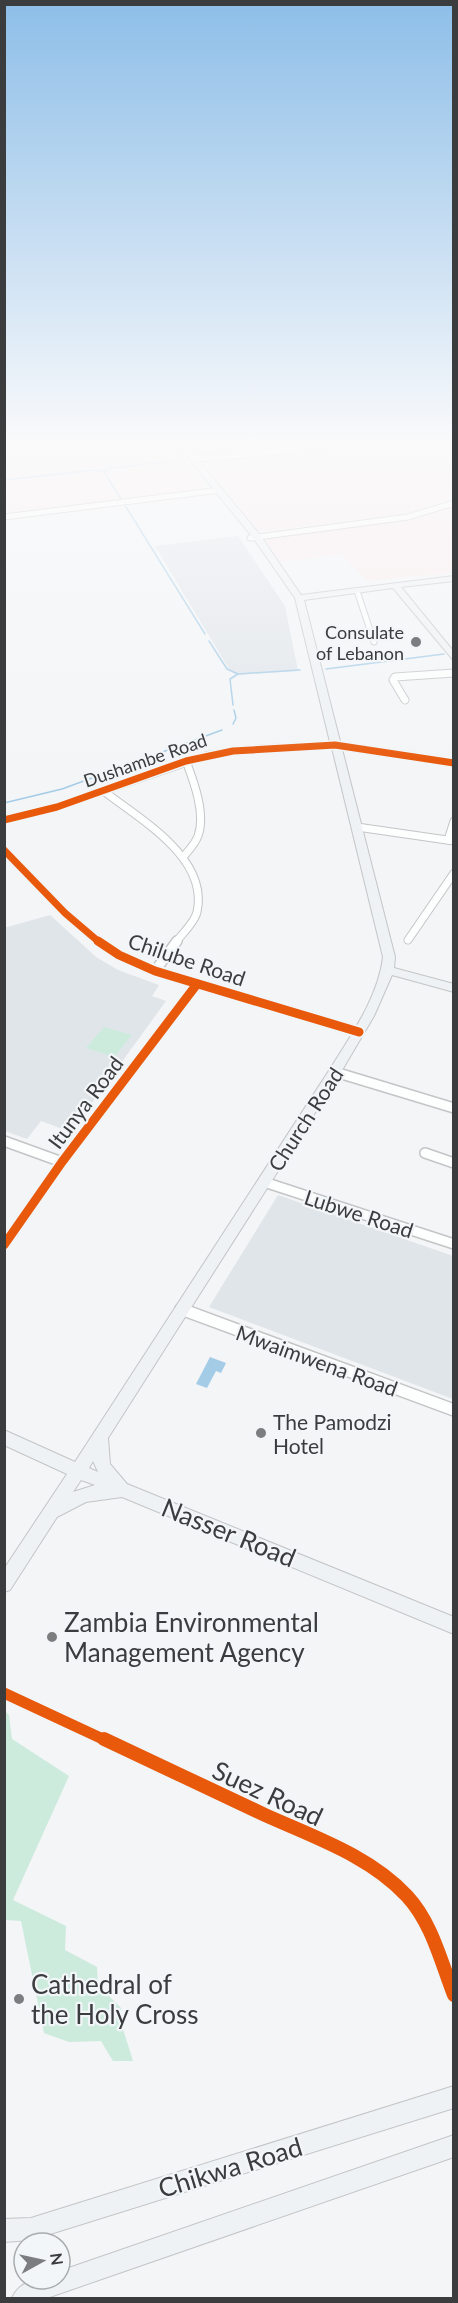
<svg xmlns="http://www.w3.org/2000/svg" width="458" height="2303" viewBox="0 0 458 2303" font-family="Lato,sans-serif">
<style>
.commercial{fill:#faeced}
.built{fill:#e0e5ea}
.green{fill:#ccebdd}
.water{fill:#a4cce7}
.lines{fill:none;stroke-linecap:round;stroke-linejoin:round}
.stream{stroke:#a4cce7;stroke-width:1.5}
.street-far4-casing{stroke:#c3c5c6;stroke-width:7}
.street-far3-casing{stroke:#c3c5c6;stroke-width:9}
.street-far2-casing{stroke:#c3c5c6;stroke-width:12}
.street-far1-casing{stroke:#c3c5c6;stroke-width:14}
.street-casing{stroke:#c3c5c6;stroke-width:17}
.secondary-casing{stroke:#c3c5c6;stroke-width:2}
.street-far4{stroke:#fdfefe;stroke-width:5}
.street-far3{stroke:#fdfefe;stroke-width:7}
.street-far2{stroke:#fdfefe;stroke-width:9}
.street-far1{stroke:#fdfefe;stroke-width:11}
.street{stroke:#fdfefe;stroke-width:14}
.secondary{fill:#eef2f4;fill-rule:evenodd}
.rail{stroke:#dcddde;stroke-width:1.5;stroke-dasharray:7 7;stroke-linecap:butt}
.cycleway-far3-casing{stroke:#f2f6f8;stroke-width:10}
.cycleway-far2-casing{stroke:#f2f6f8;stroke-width:13}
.cycleway-far1-casing{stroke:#f2f6f8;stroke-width:15}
.cycleway-casing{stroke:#f2f6f8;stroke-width:18}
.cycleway-far3{stroke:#e8590c;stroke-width:7}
.cycleway-far2{stroke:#e8590c;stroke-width:9}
.cycleway-far1{stroke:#e8590c;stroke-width:11}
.cycleway{stroke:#e8590c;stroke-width:14}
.poi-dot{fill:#7b7d7e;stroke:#f2f6f8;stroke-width:2}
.labels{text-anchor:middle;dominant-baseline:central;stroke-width:4.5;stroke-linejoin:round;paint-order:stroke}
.far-poi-label{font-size:18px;fill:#3b3c3d;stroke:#f2f6f8;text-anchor:end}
.far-street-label{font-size:18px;fill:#3b3c3d;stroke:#f2f6f8}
.street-label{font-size:21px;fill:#3b3c3d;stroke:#f2f6f8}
.poi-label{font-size:21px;fill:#3b3c3d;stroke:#f2f6f8;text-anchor:start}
.near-street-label{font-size:26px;fill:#3b3c3d;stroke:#f2f6f8}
.near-poi-label{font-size:26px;fill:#3b3c3d;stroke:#f2f6f8;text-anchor:start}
</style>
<rect width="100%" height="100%" fill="#f3f5f7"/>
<g class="commercial">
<polygon points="54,442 171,442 207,488 5,513 5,448"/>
<polygon points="385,442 453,442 453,498 408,513 257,532 206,463"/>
<polygon points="453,505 453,573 366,581 342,554 280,562 266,541 272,537 404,520"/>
</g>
<g class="built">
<polygon points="186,442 341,442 198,458"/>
<polygon points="238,536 285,606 298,671 236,675 229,669 155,546"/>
<polygon points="50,915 96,957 118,970 159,985 152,996 166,1001 71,1132 41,1121 27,1139 5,1131 4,928"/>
<polygon points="278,1195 453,1256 453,1399 209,1307"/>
</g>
<g class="green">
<polygon points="104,1027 132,1035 114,1057 86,1048"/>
<polygon points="5,1711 9,1715 12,1739 69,1776 13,1900 66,1926 65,1950 97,1967 98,1985 121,2008 122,2026 133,2061 113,2061 101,2041 69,2042 44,2033 21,1921 5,1920"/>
</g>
<polygon class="water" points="210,1357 226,1363 221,1373 216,1371 207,1388 196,1384"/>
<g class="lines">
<g class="stream">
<polyline points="208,457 327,442"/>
<polyline points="104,472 121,499"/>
<polyline points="4,480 95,470 104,472 111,468 172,461"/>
<polyline points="126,507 205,634"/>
<polyline points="209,641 227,669 238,674 300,670"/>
<polyline points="326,669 444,654"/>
<polyline points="233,705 230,679 238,674"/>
<polyline points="233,724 236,718 234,710"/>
<polyline points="4,803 62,789 222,730"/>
</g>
<g class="street-far4-casing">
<g id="street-far4">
<polyline points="192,458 210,459 356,442"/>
<polyline points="4,517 220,490"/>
<polyline points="250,538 408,517 454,503"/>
<polyline points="357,591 374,642"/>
</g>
</g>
<g class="street-far3-casing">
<g id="street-far3">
<polyline points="405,700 393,680 395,677 454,673"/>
<polyline points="335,745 454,763"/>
<path d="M 105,792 C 141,820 209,858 197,912 C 195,922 182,934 176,942"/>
<polyline points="357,827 454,841"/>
<polyline points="448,840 454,821"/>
<polyline points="4,850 65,913 99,942"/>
<path d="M 184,856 C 189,850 195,844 198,836 C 206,814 194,782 186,761"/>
<polyline points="408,940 454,873"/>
</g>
</g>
<g class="street-far2-casing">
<g id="street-far2">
<polyline points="98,941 119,955 155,971 359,1032"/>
<polyline points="155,971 177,941"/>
<polyline points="335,1072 454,1108"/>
<polyline points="4,1141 62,1162"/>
<polyline points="425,1153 454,1163"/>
<polyline points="264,1182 454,1244"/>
<polyline points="4,1245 62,1162 197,984"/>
</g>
</g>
<g class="street-far1-casing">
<g id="street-far1">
<polyline points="181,1309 454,1410"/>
<polyline points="4,1693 107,1741"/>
</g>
</g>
<g class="street-casing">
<path id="street" d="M 104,1739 C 158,1764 211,1790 265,1815 C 314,1837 370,1856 407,1896 C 432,1923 441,1962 454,1995"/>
</g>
<g class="secondary-casing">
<g id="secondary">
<path d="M 175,442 L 183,442 L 260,535 L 301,595 L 454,576 L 454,581 L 401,587 L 454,652 L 454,661 L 393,588 L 304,600 L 395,957 L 394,968 L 454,984 L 454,992 L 392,975 L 374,1016 L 341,1072 L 108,1438 L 110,1464 L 127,1484 L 454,1617 L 454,1634 L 122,1497 L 86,1502 L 57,1517 L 10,1590 L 4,1592 L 4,1569 L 67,1474 L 4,1445 L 4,1430 L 75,1462 L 330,1069 C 351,1035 378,998 383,957 L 332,748 L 255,752 L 209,758 L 61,809 L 4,823 L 4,817 L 53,805 L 207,752 L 255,746 L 330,742 L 295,598 L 254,539 ZM 93,1461 L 98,1472 L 89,1468 ZM 81,1480 L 95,1485 L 73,1492 Z"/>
<polygon points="454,2086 454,2108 31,2240 4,2242 4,2219 31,2218"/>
<path d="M 454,2135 L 454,2157 L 47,2298 L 12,2298 C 21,2278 41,2279 60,2279 L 60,2271 Z"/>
</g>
</g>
<use href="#street-far4" class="street-far4"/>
<use href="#street-far3" class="street-far3"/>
<use href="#street-far2" class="street-far2"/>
<use href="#street-far1" class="street-far1"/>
<use href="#street" class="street"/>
<use href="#secondary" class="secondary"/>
<polyline class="rail" points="4,445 30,442"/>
<g class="cycleway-far3-casing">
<g id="cycleway-far3">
<polyline points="4,820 57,807 186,761 233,751 335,745 454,763"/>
<polyline points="4,850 65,913 99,942"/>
</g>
</g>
<g class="cycleway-far2-casing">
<g id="cycleway-far2">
<polyline points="98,941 119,955 155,971 359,1032"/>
<polyline points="4,1245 62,1162 197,984"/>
</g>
</g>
<g class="cycleway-far1-casing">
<polyline id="cycleway-far1" points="4,1693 107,1741"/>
</g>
<g class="cycleway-casing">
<path id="cycleway" d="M 104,1739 C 158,1764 211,1790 265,1815 C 314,1837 370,1856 407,1896 C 432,1923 441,1962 454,1995"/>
</g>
<use href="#cycleway-far3" class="cycleway-far3"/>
<use href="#cycleway-far2" class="cycleway-far2"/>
<use href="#cycleway-far1" class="cycleway-far1"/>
<use href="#cycleway" class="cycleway"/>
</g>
<linearGradient id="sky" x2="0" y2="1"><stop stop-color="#8dbee8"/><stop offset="0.58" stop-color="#fafafb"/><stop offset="1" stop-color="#fafafb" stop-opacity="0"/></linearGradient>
<rect width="458" height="765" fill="url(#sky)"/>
<g class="poi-dot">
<circle cx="416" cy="642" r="6"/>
<circle cx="261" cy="1433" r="6"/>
<circle cx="52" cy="1637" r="6"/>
<circle cx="19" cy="1999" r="6"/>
</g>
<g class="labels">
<g class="far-poi-label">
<text x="404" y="632">Consulate<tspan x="404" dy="21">of Lebanon</tspan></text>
</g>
<g class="far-street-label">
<text transform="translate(145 760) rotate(-19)">Dushambe Road</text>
</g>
<g class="street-label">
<text transform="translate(187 959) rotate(19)">Chilube Road</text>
<text transform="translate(85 1102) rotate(-53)">Itunya Road</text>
<text transform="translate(305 1119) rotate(-57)">Church Road</text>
<text transform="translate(359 1213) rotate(18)">Lubwe Road</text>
<text transform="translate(317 1360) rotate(20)">Mwaimwena Road</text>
</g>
<g class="poi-label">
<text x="273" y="1421">The Pamodzi<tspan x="273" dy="24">Hotel</tspan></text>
</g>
<g class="near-street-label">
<text transform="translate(229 1532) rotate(22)">Nasser Road</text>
<text transform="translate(268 1793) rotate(25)">Suez Road</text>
<text transform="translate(230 2167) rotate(-17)">Chikwa Road</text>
</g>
<g class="near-poi-label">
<text x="64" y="1622">Zambia Environmental<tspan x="64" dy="30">Management Agency</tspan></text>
<text x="31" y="1984">Cathedral of<tspan x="31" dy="30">the Holy Cross</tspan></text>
</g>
</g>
<rect width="458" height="2303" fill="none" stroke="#3b3c3d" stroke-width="12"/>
<g transform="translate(42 2261) rotate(82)"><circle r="28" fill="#f2f6f8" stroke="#a9acad" stroke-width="1.5"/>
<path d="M0-4.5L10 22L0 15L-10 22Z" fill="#7b7d7e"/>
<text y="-9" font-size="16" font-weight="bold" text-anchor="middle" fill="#3b3c3d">N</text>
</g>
</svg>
